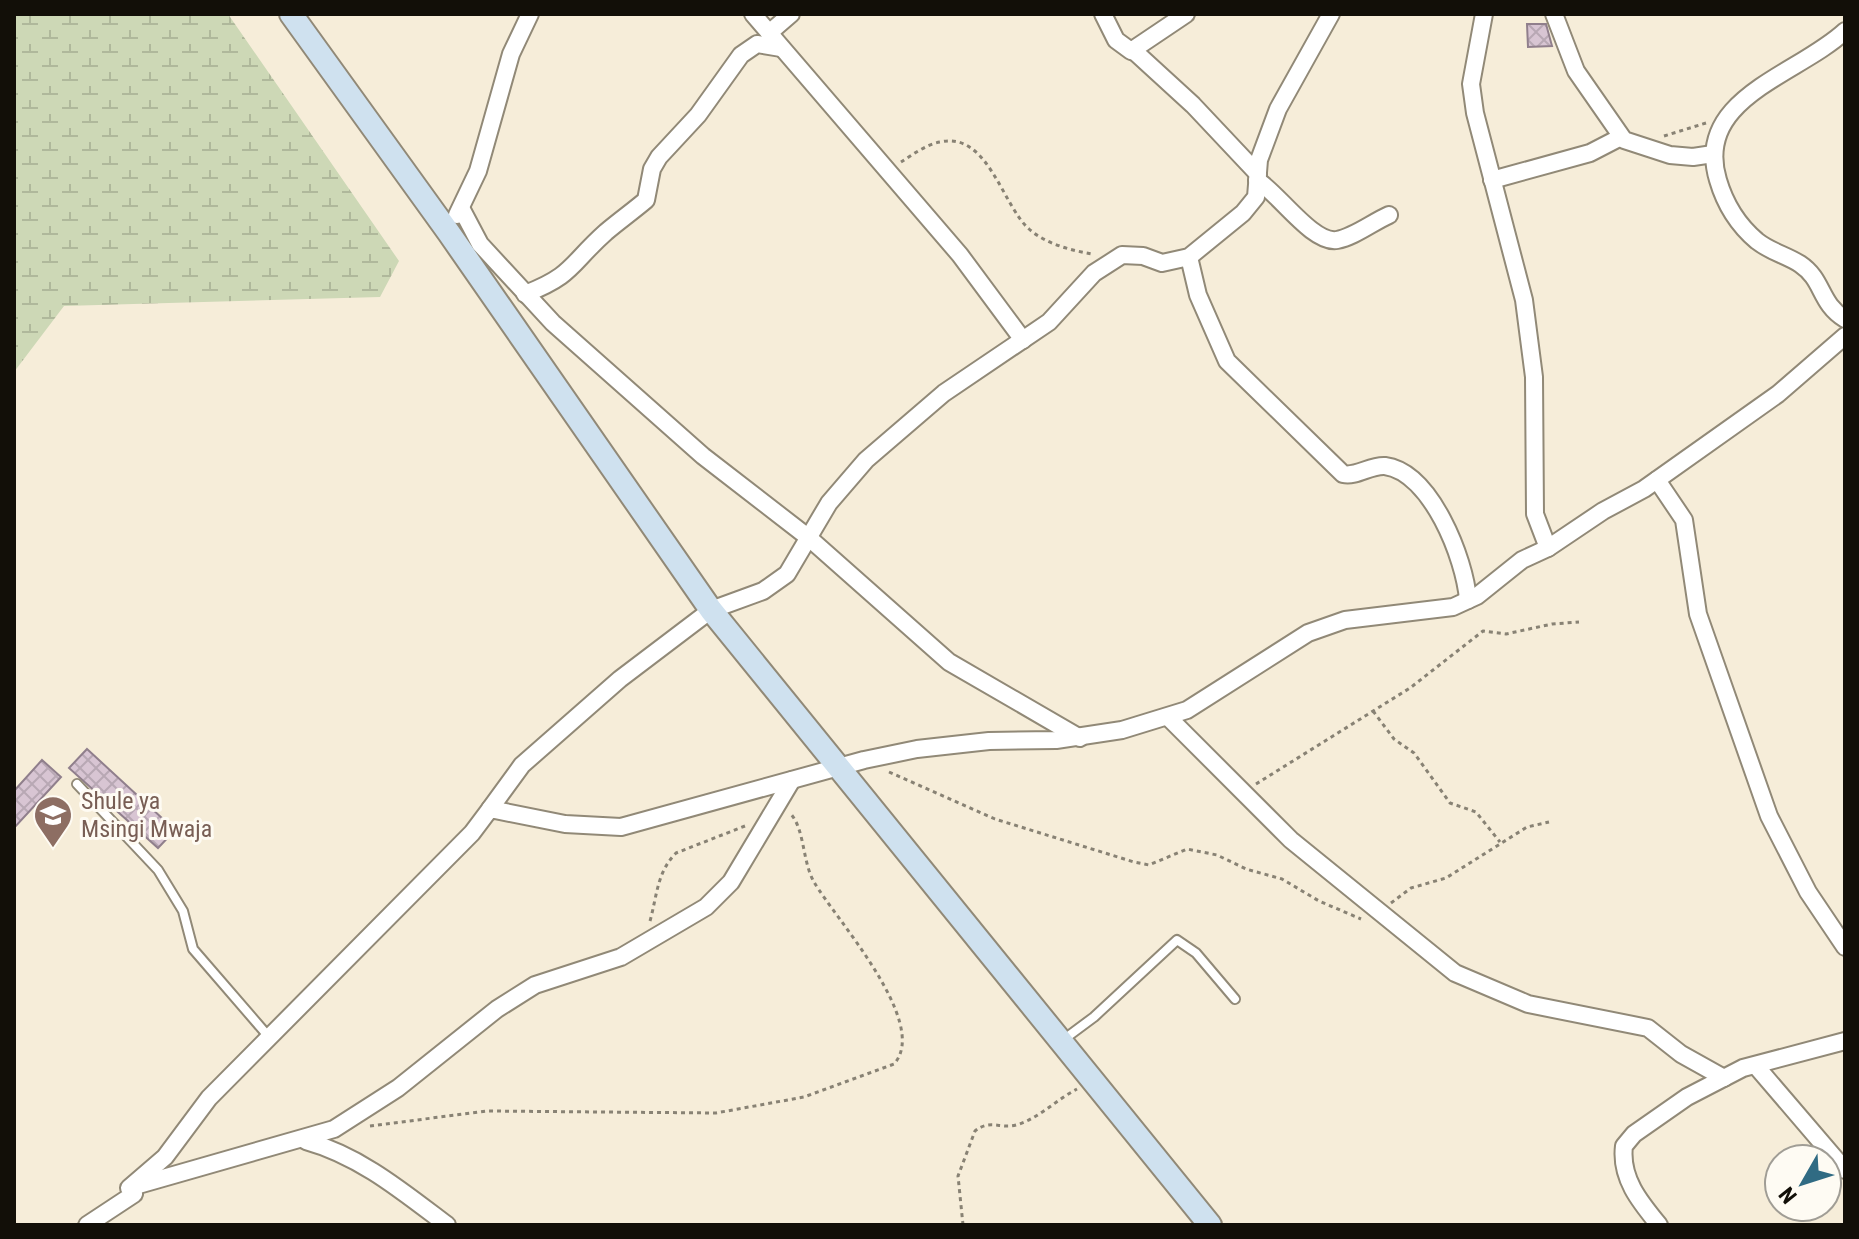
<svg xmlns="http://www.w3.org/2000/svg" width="1859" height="1239" viewBox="0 0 1859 1239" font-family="'Roboto Condensed',sans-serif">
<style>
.wetland{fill:url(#wetland-marsh)}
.building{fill:url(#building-cross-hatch);stroke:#907f8c;stroke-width:2}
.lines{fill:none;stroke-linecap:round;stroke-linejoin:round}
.service-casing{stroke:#918977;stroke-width:12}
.minor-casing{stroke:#918977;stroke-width:20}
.secondary-casing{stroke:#918977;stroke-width:26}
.path{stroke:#888274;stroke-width:3;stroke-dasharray:4 4;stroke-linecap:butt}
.service{stroke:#fff;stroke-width:8}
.minor{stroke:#fff;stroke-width:16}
.secondary{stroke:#cfe1ef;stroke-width:22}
.labels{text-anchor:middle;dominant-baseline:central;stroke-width:6;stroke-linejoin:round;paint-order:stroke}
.education-label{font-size:24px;fill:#785e54;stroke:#fefbf3;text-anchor:start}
</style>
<defs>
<pattern id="wetland-marsh" width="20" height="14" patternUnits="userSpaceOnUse" patternTransform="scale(2)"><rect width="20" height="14" fill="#cdd8b6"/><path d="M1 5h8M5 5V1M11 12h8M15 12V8" fill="none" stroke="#afb89b"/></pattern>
<pattern id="building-cross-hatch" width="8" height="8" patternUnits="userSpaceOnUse" patternTransform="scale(2)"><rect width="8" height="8" fill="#d8c5d3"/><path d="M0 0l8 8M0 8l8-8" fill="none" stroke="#b8a8b4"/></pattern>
</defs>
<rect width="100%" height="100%" fill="#f6edd9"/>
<polygon class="wetland" points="14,14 228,14 399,261 380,297 64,306 14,372"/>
<g class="building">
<polygon points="1527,24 1546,24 1552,46 1528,47"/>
<polygon points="87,749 175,830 158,848 69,768"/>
<polygon points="42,760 61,777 14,828 14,791"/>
</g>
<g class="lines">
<g class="service-casing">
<g id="service">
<polyline points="77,784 158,870 183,911 193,949 269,1037"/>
<polyline points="1063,1040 1094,1017 1177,940 1196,953 1235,999"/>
</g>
</g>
<g class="minor-casing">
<g id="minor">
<polyline points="753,14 960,255 1023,340"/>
<polyline points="1103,14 1116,40 1131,51 1186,14"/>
<polyline points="1484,14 1471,84 1475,113 1524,300 1534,377 1535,514 1548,548"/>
<polyline points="1554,14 1576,71 1624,140 1670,155 1693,157 1713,154"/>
<path d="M 1845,31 C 1798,75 1693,98 1718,180 C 1725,204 1738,225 1757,241 C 1771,252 1786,255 1800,264 C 1824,280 1819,303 1845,319"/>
<polyline points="769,33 791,14"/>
<polyline points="1134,51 1193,105 1258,174"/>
<path d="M 1257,180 C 1279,194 1313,244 1337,240 C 1354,237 1373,222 1389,215"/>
<polyline points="1492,180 1590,153 1621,137"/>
<polyline points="461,208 480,244 553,323 703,456 809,538 949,662 1080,738"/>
<polyline points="457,215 478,171 511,54 530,14"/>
<path d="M 1189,257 L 1198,295 L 1227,361 L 1343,474 C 1357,477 1370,465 1385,466 C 1431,472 1465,559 1468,600"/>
<path d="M 525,294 C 574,275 570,264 606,232 C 619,221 633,211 646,200 L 652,169 L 659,157 L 698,115 L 741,55 L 757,44 L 781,48"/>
<polyline points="1657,480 1684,520 1698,614 1769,816 1808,892 1845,947"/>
<polyline points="1168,717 1291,840 1455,973 1528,1004 1648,1028 1681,1054 1724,1078"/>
<polyline points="490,809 522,765 620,679 711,610 763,591 787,574 829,503 866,460 944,393 1049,322 1094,273 1122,255 1143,256 1162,263 1189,257 1243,213 1256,197 1259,160 1278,109 1331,14"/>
<polyline points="1756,1066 1845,1170"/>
<path d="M 306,1141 C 360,1156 402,1191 447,1225"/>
<polyline points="135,1186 334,1129 398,1088 497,1009 535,985 621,957 706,907 731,882 792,780"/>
<polyline points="87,1225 134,1194 129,1188 165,1157 209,1098 472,833 490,809 565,824 621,827 864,760 917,749 989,741 1056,740 1122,730 1187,710 1308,633 1345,620 1453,607 1477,596 1522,560 1548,548 1603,511 1644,489 1778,394 1845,336"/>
<path d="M 1659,1225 C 1640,1202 1620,1178 1624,1146 L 1634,1134 L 1687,1097 L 1743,1068 L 1845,1041"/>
</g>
</g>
<g class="secondary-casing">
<polyline id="secondary" points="291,14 449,233 711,610 1210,1225"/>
</g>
<g class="path">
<polyline points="1664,136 1706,123"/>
<path d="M 901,162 C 912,155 927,144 940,142 C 988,131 1002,205 1029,229 C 1046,244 1070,250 1092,254"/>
<polyline points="1373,711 1394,739 1414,753 1450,803 1476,812 1500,842"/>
<polyline points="889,772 995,819 1134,862 1149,865 1187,849 1217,855 1246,869 1282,879 1319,901 1361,919"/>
<polyline points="1256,784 1410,688 1483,631 1506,634 1552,624 1579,622"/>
<polyline points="1391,903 1411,888 1446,878 1527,827 1549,822"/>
<path d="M 650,921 C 657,896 657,872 676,853 L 745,826"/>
<path d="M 370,1126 L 487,1111 L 716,1113 L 804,1097 L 894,1064 C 931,1023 834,917 814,882 C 802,861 805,829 790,813"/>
<path d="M 963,1225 L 958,1176 L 975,1131 C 990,1119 1000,1129 1016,1125 C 1038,1119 1056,1100 1077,1089"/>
</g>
<use href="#service" class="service"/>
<use href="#minor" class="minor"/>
<use href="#secondary" class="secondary"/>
</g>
<defs>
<g id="school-pin" transform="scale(2)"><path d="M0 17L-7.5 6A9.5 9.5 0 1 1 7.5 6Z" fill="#8d6e63" stroke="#fefbf3"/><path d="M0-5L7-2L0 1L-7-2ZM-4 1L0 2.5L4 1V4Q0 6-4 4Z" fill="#fff"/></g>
</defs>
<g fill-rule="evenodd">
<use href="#school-pin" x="53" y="815"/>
</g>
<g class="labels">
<g class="education-label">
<text x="81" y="801">Shule ya<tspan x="81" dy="28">Msingi Mwaja</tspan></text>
</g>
</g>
<rect width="1859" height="1239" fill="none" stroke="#120f08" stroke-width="32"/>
<g transform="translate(1803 1183) rotate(231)"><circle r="38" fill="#fefbf3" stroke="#a09d95" stroke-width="2"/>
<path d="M0-6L14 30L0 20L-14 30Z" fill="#306b83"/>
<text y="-12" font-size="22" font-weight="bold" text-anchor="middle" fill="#120f08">N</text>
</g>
</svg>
